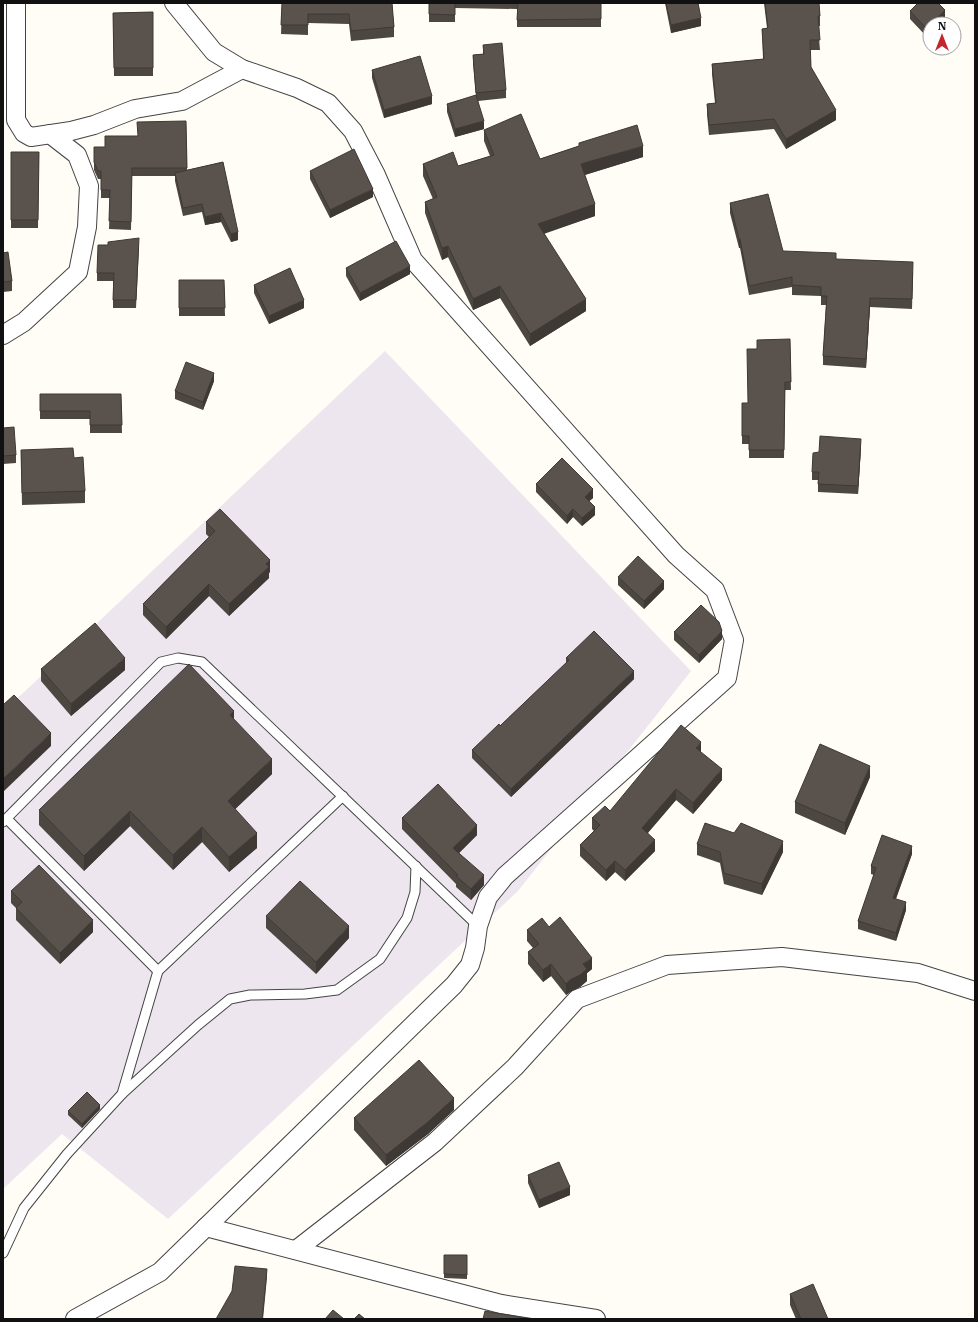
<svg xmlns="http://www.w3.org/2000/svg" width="978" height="1322" viewBox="0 0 978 1322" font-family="'IBM Plex Serif',serif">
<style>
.industrial{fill:#eee6ef}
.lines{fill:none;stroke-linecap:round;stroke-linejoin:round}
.lane-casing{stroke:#444;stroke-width:11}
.street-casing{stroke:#444;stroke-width:20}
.lane{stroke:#fff;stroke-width:9}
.street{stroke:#fff;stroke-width:18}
.wall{fill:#4d4742}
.shaded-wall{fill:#3f3936}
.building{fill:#5a524d;stroke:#3f3936}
</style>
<rect width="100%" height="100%" fill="#fffdf5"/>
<polygon class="industrial" points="385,351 691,671 518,891 168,1219 62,1134 3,1189 3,712"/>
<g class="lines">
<g class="lane-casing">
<g id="lane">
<polyline points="7,819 158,971"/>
<polyline points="3,822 161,662 178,658 202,662 478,926"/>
<polyline points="122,1094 198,1025 230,999 250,995 305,994 337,990 380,959 407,918 415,892 416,866"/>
<polyline points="3,1253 24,1208 67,1154 122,1094 158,971 343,796"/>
</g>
</g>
<g class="street-casing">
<g id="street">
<polyline points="16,3 16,120 24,133 31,137 71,131 94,125 135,109 182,101 242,69"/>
<polyline points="3,335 24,322 78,272 87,227 89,186 77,155 50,134"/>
<polyline points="206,1227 501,1304 596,1319"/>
<polyline points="296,1250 435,1142 515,1067 577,999 667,965 782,957 918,973 975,991"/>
<polyline points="75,1319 160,1272 454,985 470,965 475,948 478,926 488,897 505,876 727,678 734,640 715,590 676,555 413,260 376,175 353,131 328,103 297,88 242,69 214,52 174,3"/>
</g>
</g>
<use href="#lane" class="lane"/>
<use href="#street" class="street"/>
</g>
<g class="wall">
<polygon points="282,3 392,3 394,27 394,37 351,41 349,24 308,23 308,35 281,34"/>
<polygon points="429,3 601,3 601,27 517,27 517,9 455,8 455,22 429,22"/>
<polygon points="665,3 698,3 701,26 671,33"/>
<polygon points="764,3 819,3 820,16 820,26 818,26 820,50 810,50 811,67 836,120 786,149 774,129 709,135 707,114 707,104 715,103 712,74 712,64 763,59 762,29 767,28"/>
<polygon points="910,11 945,18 926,36 910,19"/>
<polygon points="153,12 153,76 114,76 113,13"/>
<polygon points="483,45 506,90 506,98 478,101 484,129 455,137 447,112 447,104 476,96 473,63 473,55 483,54"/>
<polygon points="372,70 432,104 384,118 372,78"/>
<polygon points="186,121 187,170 223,162 238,240 231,242 221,222 205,225 202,212 183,216 175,181 175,176 132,176 131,230 109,229 110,198 101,198 101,179 98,179 94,170 94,147 105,147 137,136"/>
<polygon points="484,130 540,159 579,146 579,143 643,157 585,175 595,216 544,233 586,311 530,346 500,298 473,310 448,257 442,260 425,213 425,202 433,199 423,176 423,164 458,166 490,156 484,141"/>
<polygon points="11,152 39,152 38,228 11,228"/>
<polygon points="310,171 373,197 330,218 310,179"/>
<polygon points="730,203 783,251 913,272 912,309 870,307 866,368 823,365 823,356 826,305 821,305 821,296 792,295 792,287 749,295 740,248 739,248 730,213"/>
<polygon points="139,246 136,308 113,308 113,281 97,281 97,273"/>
<polygon points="3,253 12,281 12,291 3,292"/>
<polygon points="346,268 410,274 360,301 346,276"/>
<polygon points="179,280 224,280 225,316 179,316"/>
<polygon points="254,285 304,308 269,324 254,293"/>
<polygon points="790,339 791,390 785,390 784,458 749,458 749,444 742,444 742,403 748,403 757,349"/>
<polygon points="214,381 203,410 175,399 175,391"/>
<polygon points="40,394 121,394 122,433 90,433 90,419 40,419"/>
<polygon points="3,428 16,455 16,463 3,464"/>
<polygon points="861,447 858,494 818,492 818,480 812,480 812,472"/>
<polygon points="21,450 74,458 85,491 85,503 22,505"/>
<polygon points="536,484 593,498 589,501 595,515 582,526 573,517 567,524 536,492"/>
<polygon points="206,522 270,572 269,573 269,578 229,616 209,596 166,639 143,615 143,604 209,537 206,534"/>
<polygon points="618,577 664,589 644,609 618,585"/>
<polygon points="674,632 722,639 699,663 674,640"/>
<polygon points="566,658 634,679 511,797 472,758 472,750 500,726 566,663"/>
<polygon points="41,669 125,670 71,716 41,681"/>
<polygon points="234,720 272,774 235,809 257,848 229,872 202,842 173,870 130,826 84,871 39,825 39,810"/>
<polygon points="701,752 722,780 693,814 676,800 648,833 655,851 625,881 615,872 606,881 580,856 580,845 594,831 592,829 592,818 610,811"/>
<polygon points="870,777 845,835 795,813 795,802"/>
<polygon points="402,818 477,835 459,853 484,885 471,900 456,887 456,884 402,829"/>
<polygon points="697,844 783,852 762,895 724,884 720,863 697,855"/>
<polygon points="912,854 896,899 906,910 896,941 858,929 858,921 874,875 871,874 871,866"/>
<polygon points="11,891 93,932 60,964 16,920 16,908 11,903"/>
<polygon points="266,916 349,938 316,974 266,928"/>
<polygon points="549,927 592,969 587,973 587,981 580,987 570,992 566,995 551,976 543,982 528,964 528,952 533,948 527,941 527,930"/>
<polygon points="100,1109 82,1128 68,1115 68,1111"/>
<polygon points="454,1110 428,1134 386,1166 354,1130 354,1118"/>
<polygon points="528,1175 570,1195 539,1208 528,1183"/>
<polygon points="444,1255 467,1255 467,1279 444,1278"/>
<polygon points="790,1294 828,1319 796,1319 790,1305"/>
</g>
<g class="shaded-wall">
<polygon points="945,10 945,18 939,24 930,24"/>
<polygon points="701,18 701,26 671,33 671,25"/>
<polygon points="930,24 930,32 926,36 926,28"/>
<polygon points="432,96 432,104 384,118 384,110"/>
<polygon points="836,110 836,120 786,149 786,139"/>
<polygon points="484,121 484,129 455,137 455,129"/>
<polygon points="643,146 643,157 581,176 581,164"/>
<polygon points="373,189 373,197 330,218 330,210"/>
<polygon points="595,204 595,216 538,236 538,224"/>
<polygon points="221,213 221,222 205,225 205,217"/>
<polygon points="238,232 238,240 231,242 231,234"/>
<rect x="739" y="239" width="1" height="9"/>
<polygon points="448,246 448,257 442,260 442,248"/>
<polygon points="410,266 410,274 360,301 360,293"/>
<polygon points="500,286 500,298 473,310 473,299"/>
<polygon points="870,298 870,307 866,368 866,359"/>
<polygon points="586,299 586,311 530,346 530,334"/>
<polygon points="304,300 304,308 269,324 269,316"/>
<polygon points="214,373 214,381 203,410 203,402"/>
<polygon points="861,439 861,447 858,494 858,486"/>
<polygon points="593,489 593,498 585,505 585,497"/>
<polygon points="595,507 595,515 582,526 582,518"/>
<polygon points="573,509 573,517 567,524 567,516"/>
<polygon points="270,560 270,572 269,573 269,578 229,616 229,604"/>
<polygon points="664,581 664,589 644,609 644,601"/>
<polygon points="209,584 209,596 166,639 166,627"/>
<polygon points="722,631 722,639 699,663 699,655"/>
<polygon points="125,658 125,670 71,716 71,704"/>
<polygon points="634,671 634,679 511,797 511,789"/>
<polygon points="234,711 234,726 230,715"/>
<polygon points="51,733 51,746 3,792 3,779"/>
<polygon points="701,742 701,753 696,748"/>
<polygon points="272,759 272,774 228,816 228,801"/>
<polygon points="870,766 870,777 845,835 845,823"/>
<polygon points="722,769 722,780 693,814 693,803"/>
<polygon points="676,789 676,800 642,839 642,828"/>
<polygon points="130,811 130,826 84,871 84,856"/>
<polygon points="477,825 477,835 453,859 453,848"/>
<polygon points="202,827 202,842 173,870 173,855"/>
<polygon points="257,833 257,848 229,872 229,857"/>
<polygon points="655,840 655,851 625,881 625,870"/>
<polygon points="783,841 783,852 762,895 762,884"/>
<polygon points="912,846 912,854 893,906 893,898"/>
<polygon points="615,861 615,872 606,881 606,870"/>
<polygon points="484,875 484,885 471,900 471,889"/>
<polygon points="906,902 906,910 896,941 896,933"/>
<polygon points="93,920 93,932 60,964 60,953"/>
<polygon points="349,926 349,938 316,974 316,962"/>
<polygon points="592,958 592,969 587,973 587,981 580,987 570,992 566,995 566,984 583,964"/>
<polygon points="551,964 551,976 543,982 543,970"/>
<polygon points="454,1098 454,1110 428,1134 386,1166 386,1155"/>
<polygon points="100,1105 100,1109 82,1128 82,1124"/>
<polygon points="570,1187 570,1195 539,1208 539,1200"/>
<polygon points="267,1269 267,1277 263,1319 262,1319"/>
</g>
<g class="building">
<polygon points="282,3 392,3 394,27 351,31 349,14 308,14 308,25 281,25"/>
<polygon points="429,3 455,3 455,15 429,14"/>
<polygon points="518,3 601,3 601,19 517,20"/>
<polygon points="666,3 698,3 701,18 671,25"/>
<polygon points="765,3 819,3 820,16 818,16 820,40 810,40 811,67 836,110 786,139 774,119 709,125 707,104 716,103 712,64 764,59 762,29 768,28"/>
<polygon points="918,3 938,3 945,10 926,28 910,11"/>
<polygon points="153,12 153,68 114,68 113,13"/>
<polygon points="502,43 506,90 476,93 473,55 484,54 483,45"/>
<polygon points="420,56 432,96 384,110 372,70"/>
<polygon points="476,95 484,121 455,129 447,104"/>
<polygon points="521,114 540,159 579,146 579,143 637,125 643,146 581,164 595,204 538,224 586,299 530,334 500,286 473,299 448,246 442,248 425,202 437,197 423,164 453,152 458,166 494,155 484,130"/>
<polygon points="186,121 187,168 132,168 131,222 109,221 110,190 101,190 101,171 98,171 94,162 94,147 105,147 105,136 138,136 137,122"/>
<polygon points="354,149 373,189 330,210 310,171"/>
<polygon points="11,152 39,152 38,220 11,220"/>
<polygon points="223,162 238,232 231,234 221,213 205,217 202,204 183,208 175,173"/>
<polygon points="768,194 783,251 836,253 836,259 913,262 912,299 870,298 866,359 823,356 827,296 821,296 821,287 792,285 792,277 749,286 740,239 739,239 730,203"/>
<polygon points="139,238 136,300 113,300 114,273 97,273 98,245 108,245 108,242"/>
<polygon points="396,241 410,266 360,293 346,268"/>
<polygon points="8,252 12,281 3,282 3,253"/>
<polygon points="290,268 304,300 269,316 254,285"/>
<polygon points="179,280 224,280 225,308 179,308"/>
<polygon points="790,339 791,382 785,382 784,450 749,450 749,436 742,436 742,403 748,403 747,349 757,349 757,340"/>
<polygon points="186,362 214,373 203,402 175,391"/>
<polygon points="40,394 121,394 122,425 90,425 90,411 40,411"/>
<polygon points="14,427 16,455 3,456 3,428"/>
<polygon points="820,436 861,439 858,486 818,484 819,472 812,472 813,453 819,452"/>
<polygon points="73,448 74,458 83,457 85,491 22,493 21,450"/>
<polygon points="562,458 593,489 585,497 595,507 582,518 573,509 567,516 536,484"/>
<polygon points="220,509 270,560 266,564 269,567 229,604 209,584 166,627 143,604 215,531 206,522"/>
<polygon points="638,556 664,581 644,601 618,577"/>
<polygon points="701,605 719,622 722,631 699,655 674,632"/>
<polygon points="95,623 125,658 71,704 41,669"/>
<polygon points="594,631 634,671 511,789 472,750 499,724 500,726 569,660 566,658"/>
<polygon points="189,664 234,711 230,715 272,759 228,801 257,833 229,857 202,827 173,855 130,811 84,856 39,810"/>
<polygon points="14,695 51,733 3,779 3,705"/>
<polygon points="681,725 701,742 696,748 722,769 693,803 676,789 642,828 655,840 625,870 615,861 606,870 580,845 600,825 592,818 605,806 610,811"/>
<polygon points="820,744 870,766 845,823 795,802"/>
<polygon points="438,784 477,825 453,848 484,875 471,889 456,876 458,875 402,818"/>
<polygon points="705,823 734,833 741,823 783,841 762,884 724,873 720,852 697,844"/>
<polygon points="882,835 912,846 893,898 906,902 896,933 858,921 876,868 871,866"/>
<polygon points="39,865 93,920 60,953 16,908 22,902 11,891"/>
<polygon points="300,881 349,926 316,962 266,916"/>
<polygon points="560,917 592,958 583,964 587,969 580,975 570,980 566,984 551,964 543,970 528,952 539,944 527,930 542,918 549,927"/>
<polygon points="419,1060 454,1098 428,1122 386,1155 354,1118"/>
<polygon points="87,1092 100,1105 82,1124 68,1111"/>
<polygon points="559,1162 570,1187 539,1200 528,1175"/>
<polygon points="444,1255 467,1255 467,1275 444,1274"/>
<polygon points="235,1266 267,1269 262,1319 216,1319 232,1291"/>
<polygon points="813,1284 828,1319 801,1319 790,1294"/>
<polygon points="333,1310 344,1319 325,1319"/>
<polygon points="485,1311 531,1319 483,1319"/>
<polygon points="359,1314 365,1319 354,1319"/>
</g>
<rect width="978" height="1322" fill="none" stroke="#111111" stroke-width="8"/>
<g transform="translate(942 36)"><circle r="19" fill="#ffffff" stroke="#a0a0a0"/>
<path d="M0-3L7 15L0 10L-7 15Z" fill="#c4262e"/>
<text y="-6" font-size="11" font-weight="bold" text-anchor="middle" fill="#111111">N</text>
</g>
</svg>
